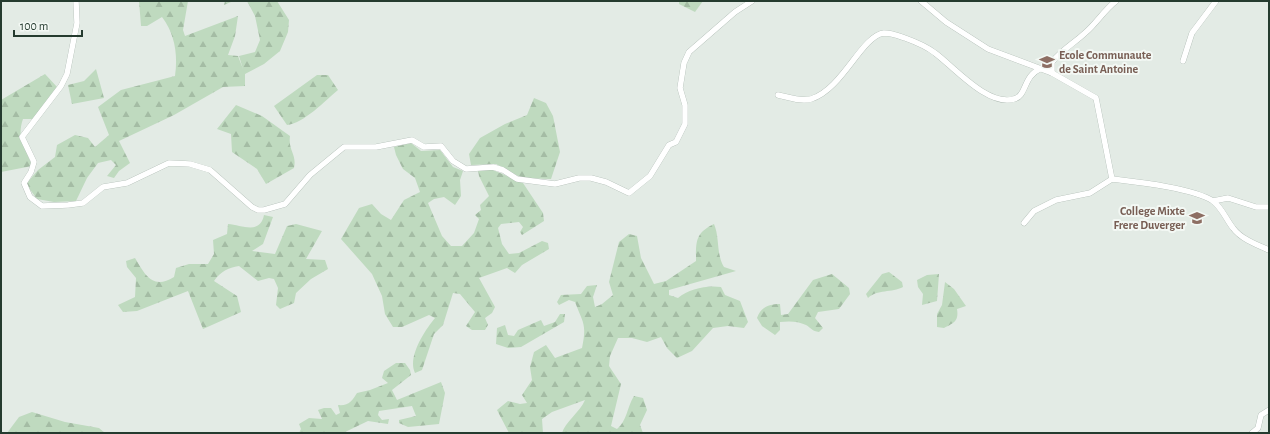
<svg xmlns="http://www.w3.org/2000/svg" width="1270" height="434" viewBox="0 0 1270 434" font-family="'Alegreya Sans',sans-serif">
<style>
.forest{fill:url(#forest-firs)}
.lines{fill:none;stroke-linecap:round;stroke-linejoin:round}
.minor-casing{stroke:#a6b3ab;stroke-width:6}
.minor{stroke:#fff;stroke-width:5.5}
.labels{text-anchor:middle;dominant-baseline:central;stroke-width:4;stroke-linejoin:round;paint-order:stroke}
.education-label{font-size:12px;font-weight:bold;fill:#785e54;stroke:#f3f8f4;text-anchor:start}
</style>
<defs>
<pattern id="forest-firs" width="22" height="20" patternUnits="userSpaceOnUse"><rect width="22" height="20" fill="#bfdabf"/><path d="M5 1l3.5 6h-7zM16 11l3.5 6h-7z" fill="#a4bca4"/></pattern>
</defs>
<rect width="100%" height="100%" fill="#e3ebe5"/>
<g class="forest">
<path d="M 139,1 L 188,1 L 183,30 L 185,36 L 238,16 L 235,36 L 228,55 L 238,56 L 243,69 L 239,56 L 255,52 L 260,40 L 255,16 L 247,1 L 231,2 L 224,5 L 225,1 L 277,1 L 289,20 L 288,32 L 280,51 L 264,64 L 245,74 L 245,86 L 223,87 L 174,115 L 119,141 L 130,163 L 119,171 L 114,178 L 107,176 L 116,165 L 111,160 L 98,163 L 87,178 L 76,201 L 54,202 L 37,199 L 26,184 L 38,170 L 55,157 L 57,145 L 75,135 L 88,138 L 95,147 L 109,135 L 98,107 L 121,90 L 175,76 C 178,55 175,34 162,17 L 147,26 L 141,26 Z"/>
<polygon points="679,1 703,1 695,12 679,4"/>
<polygon points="96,69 104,98 72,104 68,85 84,81"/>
<path d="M 45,74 L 58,88 L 33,119 L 23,119 C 16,139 26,147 32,166 L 1,172 L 1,100 Z"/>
<path d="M 317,75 L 328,75 L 338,90 C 326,100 303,124 287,125 L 274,106 Z"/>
<polygon points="534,98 546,103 553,116 560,152 551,179 522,178 496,164 471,165 469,154 480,138 505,124 527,115"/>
<path d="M 236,105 L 262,116 L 290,136 C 288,151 297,154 294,168 L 266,184 L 257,169 L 232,152 L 231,134 L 217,129 Z"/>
<path d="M 411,143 L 421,151 L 440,150 L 453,167 L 463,171 L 460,180 L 461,196 L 455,205 L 444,197 L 434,199 L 428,203 L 442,236 L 451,246 L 462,246 L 474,233 L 479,219 L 475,215 L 481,210 L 480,205 L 489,196 L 479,176 L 478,170 L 493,170 L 523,183 L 543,213 L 544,221 L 522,235 L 520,232 L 523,227 L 519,222 L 501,224 L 498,228 L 502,244 L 509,254 L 519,253 L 542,241 L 548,243 L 549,249 L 522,265 L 515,273 L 507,268 L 479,278 L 495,307 L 492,313 L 485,318 L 488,325 L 485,330 L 472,330 L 466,326 L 475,312 L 460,294 L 453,293 L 443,325 L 434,334 L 422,370 L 415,373 C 407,357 425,330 435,318 L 429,315 L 402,327 L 393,327 L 385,314 L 382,296 L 372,274 L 341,239 L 359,208 L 372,204 L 381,214 L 391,220 L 404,200 L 420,192 L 415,178 L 403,169 L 396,155 L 394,147 Z"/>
<path d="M 264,215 L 273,217 L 263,244 L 252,251 L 275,254 L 287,226 L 296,224 L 322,231 L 306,259 L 325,260 L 328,269 L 311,279 L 296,293 L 294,303 L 280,309 L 276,305 L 278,288 L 274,279 L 269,278 L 258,281 L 239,266 C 228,268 221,271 214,281 L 237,296 L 241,312 L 203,329 L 188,291 L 137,311 L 123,312 L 118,305 L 135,297 L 136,278 L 127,267 L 126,261 L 135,258 C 145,275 153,290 174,277 L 176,268 L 189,264 L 208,264 L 214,254 L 213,240 L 227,234 L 228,224 C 242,225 260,235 264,215 Z"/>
<path d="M 714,224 C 720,238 716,254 724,267 L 736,271 L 669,290 L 669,295 L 678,298 C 689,289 706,285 721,287 L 725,295 L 740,301 L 748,322 L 744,328 L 728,326 L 713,328 L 692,351 L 677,358 L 667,348 L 661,337 L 647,342 L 632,338 L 618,338 L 610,356 L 609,366 L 621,384 L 611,426 L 617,429 C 627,421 627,407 634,396 L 643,398 L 647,410 L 640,425 L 643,433 L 562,433 C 565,422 580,412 585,400 L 552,412 L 542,419 L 543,433 L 509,433 L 497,410 L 508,401 L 520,404 L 527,403 L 522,395 L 532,380 L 530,367 L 534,352 L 546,345 L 555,358 L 582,348 C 587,324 583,323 575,302 L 569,300 L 559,305 L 557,302 L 561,295 L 581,294 L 587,286 L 597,285 L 593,297 L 595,307 L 602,304 L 613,295 L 609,282 L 619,242 L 629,234 L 637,236 L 641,258 L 654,284 L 666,281 L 696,261 C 696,242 695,233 714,224 Z"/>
<path d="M 889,272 L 902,282 L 903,287 C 892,293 877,289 868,298 L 866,294 L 882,274 Z"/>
<path d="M 832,274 L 849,288 L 850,294 L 839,309 L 818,312 L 815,318 L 823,328 L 819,332 C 812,331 811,328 806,325 C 798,321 789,321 780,322 L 780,330 L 775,335 L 762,326 L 757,318 C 761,307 769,304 780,304 L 781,315 L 788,314 L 813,280 Z"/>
<polygon points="939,274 937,301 922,305 923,294 918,287 917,280 927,275"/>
<path d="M 945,282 L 954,289 L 966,306 L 957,309 C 959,321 954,323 944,328 L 937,327 L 937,314 L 942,305 Z"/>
<polygon points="560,314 565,314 564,322 521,347 508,348 496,344 497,328 505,325 508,335 514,336 518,330 541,320 544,326 555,322"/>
<path d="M 396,363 L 405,363 L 410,370 L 411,375 L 392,390 L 397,400 L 441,382 L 445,393 L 439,424 L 408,427 L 399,423 L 399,420 L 416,416 L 412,406 L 379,411 L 378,415 L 382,420 L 389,419 L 388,424 L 368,421 L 343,433 L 299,433 L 301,429 L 299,424 L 309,418 L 322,419 L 318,410 L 324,408 L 331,408 L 336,415 L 340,413 L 338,405 C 349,406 352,401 357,393 L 370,390 L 388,383 L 382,378 L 384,371 Z"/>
<polygon points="32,412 65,422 99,428 105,433 7,433 19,417"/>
</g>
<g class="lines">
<g class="minor-casing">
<g id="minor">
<polyline points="76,1 77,23 67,74 61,86 22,137 34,162 31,172 24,183 30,197 42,206 68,205 83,203 103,187 127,183 169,163 190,164 210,170 252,207 258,210 264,210 285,204 310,175 344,147 376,147 412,140 424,147 441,146 453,161 466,169 493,167 503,170 517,179 555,184 579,178 591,178 606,182 629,193 650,176 669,145 676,142 685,124 685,105 680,88 684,63 689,52 735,12 752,1"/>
<polyline points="921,1 946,22 988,49 1052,73 1096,98 1112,179"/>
<polyline points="1183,61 1192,33 1216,1"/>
<path d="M 1052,73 L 1052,62 C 1063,49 1073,44 1085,33 C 1097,23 1104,10 1116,1"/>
<path d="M 778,95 C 788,97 801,102 811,99 C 843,89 861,36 884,33 C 891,33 899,36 905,38 C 916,42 926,46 935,53 C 954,67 988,107 1014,99 C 1027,96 1023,76 1040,69"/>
<polyline points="1213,201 1228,198 1256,207 1269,207"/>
<path d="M 1024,223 L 1034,211 L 1056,200 L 1090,193 L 1112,179 C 1137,182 1193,188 1213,201 C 1222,208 1226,219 1233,228 C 1241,239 1257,245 1269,250"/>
<polyline points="1252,433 1258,428 1261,415 1269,410"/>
</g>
</g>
<use href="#minor" class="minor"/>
</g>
<defs>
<g id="school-bare" transform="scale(1.2)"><path d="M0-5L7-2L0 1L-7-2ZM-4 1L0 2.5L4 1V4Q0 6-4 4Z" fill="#8d6e63" stroke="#f3f8f4" stroke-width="2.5" paint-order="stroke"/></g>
</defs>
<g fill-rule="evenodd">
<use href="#school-bare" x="1047" y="62"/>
<use href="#school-bare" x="1197" y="218"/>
</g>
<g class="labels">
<g class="education-label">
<text x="1059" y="55">Ecole Communaute<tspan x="1059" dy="14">de Saint Antoine</tspan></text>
<text x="1185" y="211" text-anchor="end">College Mixte<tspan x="1185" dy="14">Frere Duverger</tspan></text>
</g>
</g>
<rect width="1270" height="434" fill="none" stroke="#253b2f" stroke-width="4"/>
<path d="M14 30v6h68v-6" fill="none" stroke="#253b2f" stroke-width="2"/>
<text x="20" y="30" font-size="12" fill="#253b2f" stroke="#f3f8f4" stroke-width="3" paint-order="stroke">100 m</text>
</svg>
